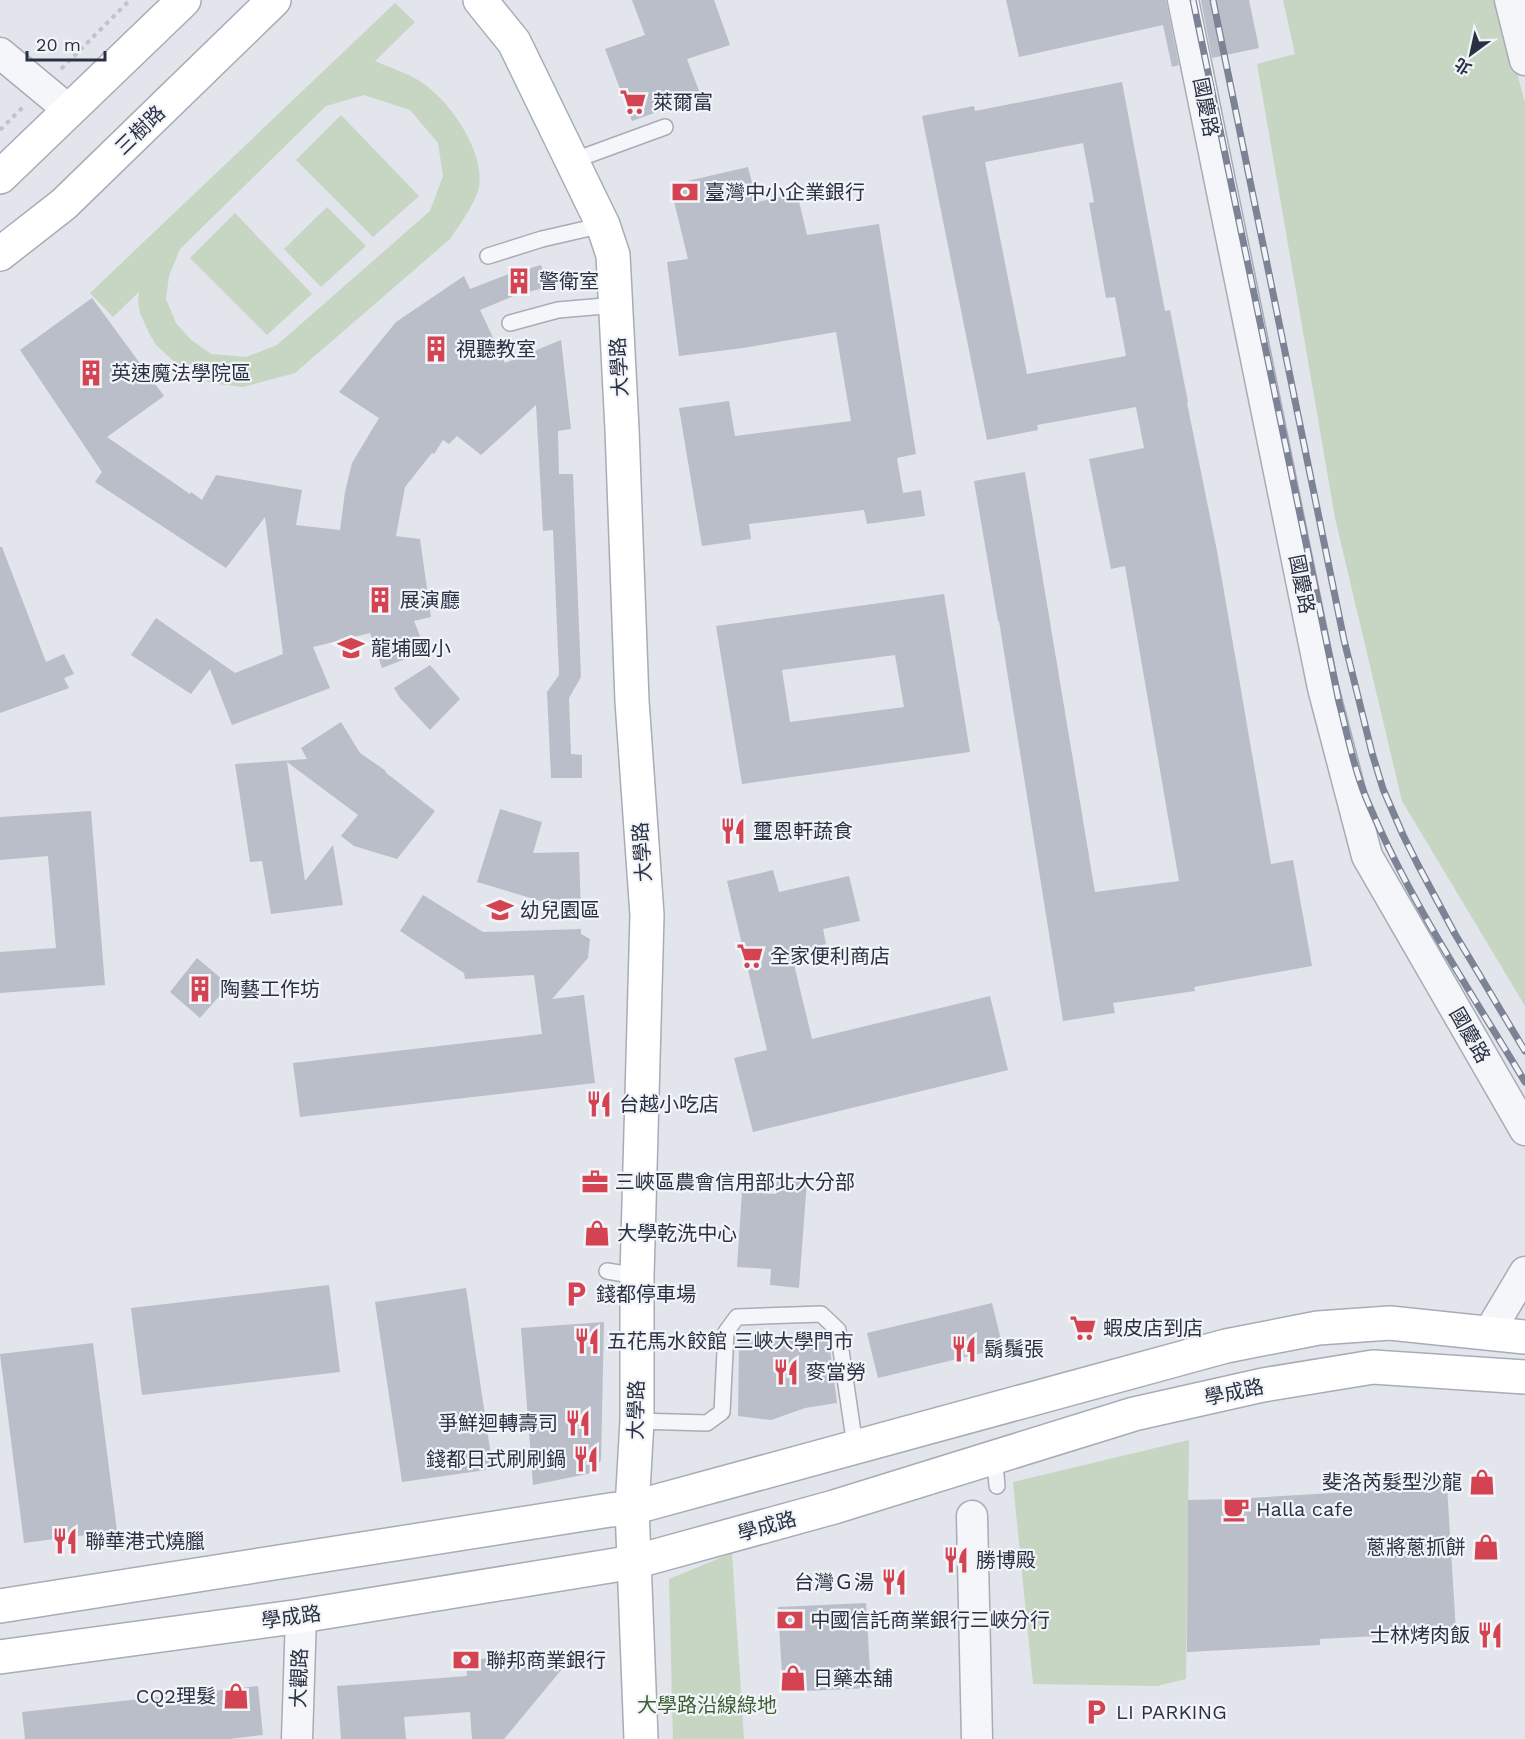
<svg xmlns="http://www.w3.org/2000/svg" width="1525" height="1739" viewBox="0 0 1525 1739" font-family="'Work Sans','Noto Sans TC',sans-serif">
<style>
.green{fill:#c7d5c3;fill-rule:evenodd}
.building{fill:#b9bec9;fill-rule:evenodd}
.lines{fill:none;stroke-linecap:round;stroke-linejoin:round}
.lane-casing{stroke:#a7acb6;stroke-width:18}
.street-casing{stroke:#a7acb6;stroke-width:33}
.secondary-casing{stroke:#a7acb6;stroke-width:36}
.path{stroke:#c0c3ca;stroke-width:4;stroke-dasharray:4.5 4.5;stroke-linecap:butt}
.lane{stroke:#f5f6f9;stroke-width:15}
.street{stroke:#f5f6f9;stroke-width:30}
.secondary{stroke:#fff;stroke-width:33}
.rail-casing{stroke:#7b8395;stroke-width:7}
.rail{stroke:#f2f4f8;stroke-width:4.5;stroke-dasharray:14;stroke-linecap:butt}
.labels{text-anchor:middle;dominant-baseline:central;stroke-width:4.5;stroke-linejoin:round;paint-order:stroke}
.poi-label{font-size:20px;fill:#293244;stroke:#f2f4f8;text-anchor:start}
.street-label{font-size:20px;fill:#293244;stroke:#f2f4f8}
.park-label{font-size:20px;fill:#3c6036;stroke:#f2f4f8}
</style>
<rect width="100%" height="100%" fill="#e2e5eb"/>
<g class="green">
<polygon points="1283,0 1498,0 1525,103 1525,1006 1402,801 1335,518 1257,64 1295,54"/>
<path d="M 395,3 L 415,22 L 375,61 C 390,68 408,73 421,82 C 450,101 485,151 479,187 C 476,202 459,226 450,239 L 295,373 L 243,387 L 210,383 L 180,367 L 156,345 L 149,333 L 140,313 L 138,302 L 139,292 L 113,317 L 90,293 ZM 364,95 L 410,110 L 438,143 L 443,176 L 430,211 L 277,345 L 246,357 L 211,354 L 190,339 L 176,323 L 166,299 L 169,276 L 180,249 L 326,106 Z"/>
<polygon points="341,115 419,196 373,237 296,160"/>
<polygon points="327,207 366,246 321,287 284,249"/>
<polygon points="235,213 312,294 267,335 190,258"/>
<polygon points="1189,1440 1186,1679 1157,1686 1033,1684 1013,1482"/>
<polygon points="732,1553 744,1739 673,1739 669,1579"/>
</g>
<g class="building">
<polygon points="632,0 714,0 730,45 687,59 701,96 632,121 605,49 645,35"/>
<polygon points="1006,0 1166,0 1179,65 1172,67 1163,25 1019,57"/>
<polygon points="1201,0 1249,0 1259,48 1212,58"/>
<path d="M 1122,82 L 1165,311 L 1170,310 L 1188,402 L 1187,403 L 1217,551 L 1271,864 L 1293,860 L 1312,966 L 1194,987 L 1195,991 L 1113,1003 L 1115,1013 L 1063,1021 L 999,621 L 998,621 L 974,481 L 1025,472 L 1095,892 L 1179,881 L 1125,566 L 1111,569 L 1089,459 L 1144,448 L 1136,407 L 1037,425 L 1038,430 L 987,440 L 922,116 L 974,106 L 975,111 ZM 1083,143 L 1094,202 L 1089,203 L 1106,298 L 1115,297 L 1126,356 L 1027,374 L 985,162 Z"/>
<polygon points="748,167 757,202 797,193 807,235 879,224 916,454 897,458 903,493 921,490 925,516 867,524 864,510 749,524 751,539 702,546 679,408 729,401 735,436 851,421 836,332 743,348 679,356 667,262 688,259 670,185"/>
<polygon points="541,265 548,287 516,295 480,310 505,363 561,340 571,429 558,431 559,474 573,474 581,677 569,698 571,754 582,755 582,778 551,778 547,692 559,675 553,530 543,531 536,405 481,455 457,436 449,444 443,440 434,454 432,453 405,487 396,536 420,539 431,617 414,621 426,651 382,668 370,633 313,647 330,688 232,725 210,669 191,694 131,655 156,618 235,673 283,654 265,517 226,568 95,482 102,472 20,350 92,298 164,396 107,437 190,494 191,492 202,500 216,475 302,490 296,525 340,530 345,492 352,463 379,418 339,392 396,322 464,276 470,289 506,275"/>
<polygon points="0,547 2,547 46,662 64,654 74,674 64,678 69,688 0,713"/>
<path d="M 944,594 L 970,752 L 742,784 L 716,626 ZM 895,655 L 904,707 L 790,722 L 782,670 Z"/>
<polygon points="430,665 460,699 430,730 400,698 394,688"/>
<polygon points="341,722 360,753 386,771 385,772 435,811 397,859 354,846 341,836 358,815 287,762 305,881 333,845 343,905 271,914 262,861 250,862 235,764 307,759 301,748"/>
<polygon points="500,809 542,822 533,853 579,852 581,913 477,882"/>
<polygon points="91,811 105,985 0,993 0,952 56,948 48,856 0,860 0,817"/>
<polygon points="773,870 779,892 849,876 860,921 823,929 826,944 791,952 812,1039 990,996 1008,1070 753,1132 734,1058 767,1050 727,881"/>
<polygon points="423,895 483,932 581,929 581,934 590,939 588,958 552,999 584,995 595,1083 300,1117 293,1063 542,1034 534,975 465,979 464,973 400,931"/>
<polygon points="197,958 229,985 200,1018 170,992"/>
<polygon points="777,1177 807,1180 799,1288 770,1285 771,1269 737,1267 742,1192 776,1194"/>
<polygon points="329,1285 340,1372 142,1395 131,1308"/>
<polygon points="466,1288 493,1469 402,1482 375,1302"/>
<polygon points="992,1303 1003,1348 878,1378 867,1333"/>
<polygon points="604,1322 601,1460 592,1473 533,1485 521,1328"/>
<polygon points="828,1334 837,1403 805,1408 771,1420 738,1416 739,1341"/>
<polygon points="93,1343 117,1531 24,1543 0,1354"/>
<polygon points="1447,1486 1456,1632 1320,1639 1320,1645 1187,1652 1188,1500 1233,1499"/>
<polygon points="866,1603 871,1688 783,1692 778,1607"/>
<polygon points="577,1651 504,1739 472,1739 470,1712 404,1717 406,1739 341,1739 337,1686 467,1676 466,1660"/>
<polygon points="258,1686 263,1735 229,1739 25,1739 22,1712"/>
</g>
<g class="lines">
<g class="lane-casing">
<g id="lane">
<polyline points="572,161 665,127"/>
<polyline points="488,256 542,239 603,225"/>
<polyline points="510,323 558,310 616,305"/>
<polyline points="607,1271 637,1276"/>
<polyline points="637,1421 707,1423 722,1412 726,1332 737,1317 821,1314 838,1330 855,1446"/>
<polyline points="996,1474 997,1486"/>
</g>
</g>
<g class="street-casing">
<g id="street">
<polyline points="1183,0 1323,688 1367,856 1525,1130"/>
<polyline points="1510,0 1525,60"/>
<polyline points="0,53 70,111"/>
<polyline points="1488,1334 1525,1272"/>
<polyline points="972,1516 977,1739"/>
<polyline points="297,1739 301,1616"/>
</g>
</g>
<g class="secondary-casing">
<g id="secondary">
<polyline points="480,0 514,42 603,225 613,255 622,429 632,701 647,915 637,1276 637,1421 632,1508 641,1739"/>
<polyline points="0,177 184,0"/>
<polyline points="0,254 64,204 274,0"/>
<polyline points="0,1606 610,1510 632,1508 1226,1346 1318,1328 1390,1323 1525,1337"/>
<polyline points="0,1657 301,1616 634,1562 834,1507 1134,1414 1263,1385 1373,1367 1525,1377"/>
</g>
</g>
<g class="path">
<polyline points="61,69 130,0"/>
<polyline points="0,130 23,107"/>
</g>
<use href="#lane" class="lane"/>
<use href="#street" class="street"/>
<use href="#secondary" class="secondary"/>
<g class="rail-casing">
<g id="rail">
<path d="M 1193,0 L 1339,702 C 1348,737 1355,774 1370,807 C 1412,905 1471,992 1525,1082"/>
<polyline points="1213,0 1344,640 1372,753 1383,789 1403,835 1418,865 1455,934 1525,1051"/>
</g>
</g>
<use href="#rail" class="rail"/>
</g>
<defs>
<g id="supermarket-bare" transform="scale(2.07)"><path d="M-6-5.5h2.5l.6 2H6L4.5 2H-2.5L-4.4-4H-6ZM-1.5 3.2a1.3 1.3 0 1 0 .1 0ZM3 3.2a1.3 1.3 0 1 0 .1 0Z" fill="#d44352" stroke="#f2f4f8" stroke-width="2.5" paint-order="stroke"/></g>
<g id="bank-bare" transform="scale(2.07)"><path d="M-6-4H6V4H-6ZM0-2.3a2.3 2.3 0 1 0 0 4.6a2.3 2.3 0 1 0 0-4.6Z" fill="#d44352" stroke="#f2f4f8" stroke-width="2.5" paint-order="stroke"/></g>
<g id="building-bare" transform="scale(2.07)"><path d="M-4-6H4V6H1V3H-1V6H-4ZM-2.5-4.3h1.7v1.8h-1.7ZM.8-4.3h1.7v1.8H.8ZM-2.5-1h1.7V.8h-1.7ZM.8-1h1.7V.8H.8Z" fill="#d44352" stroke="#f2f4f8" stroke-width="2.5" paint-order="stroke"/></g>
<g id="school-bare" transform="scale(2.07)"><path d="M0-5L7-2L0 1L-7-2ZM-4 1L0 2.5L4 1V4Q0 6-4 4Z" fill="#d44352" stroke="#f2f4f8" stroke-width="2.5" paint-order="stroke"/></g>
<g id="restaurant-bare" transform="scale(2.07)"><path d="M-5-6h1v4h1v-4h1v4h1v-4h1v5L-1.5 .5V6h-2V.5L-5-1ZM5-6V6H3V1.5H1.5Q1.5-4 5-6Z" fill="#d44352" stroke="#f2f4f8" stroke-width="2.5" paint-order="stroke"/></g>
<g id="office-bare" transform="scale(2.07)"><path d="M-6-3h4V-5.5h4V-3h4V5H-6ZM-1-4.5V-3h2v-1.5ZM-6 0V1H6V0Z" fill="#d44352" stroke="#f2f4f8" stroke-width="2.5" paint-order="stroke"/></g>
<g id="shop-bare" transform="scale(2.07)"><path d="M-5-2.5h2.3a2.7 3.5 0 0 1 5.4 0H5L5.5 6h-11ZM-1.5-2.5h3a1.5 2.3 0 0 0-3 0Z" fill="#d44352" stroke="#f2f4f8" stroke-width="2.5" paint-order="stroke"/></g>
<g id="parking-bare" transform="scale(2.07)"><path d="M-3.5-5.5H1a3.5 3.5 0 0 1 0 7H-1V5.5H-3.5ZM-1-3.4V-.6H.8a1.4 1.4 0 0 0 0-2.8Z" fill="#d44352" stroke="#f2f4f8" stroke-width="2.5" paint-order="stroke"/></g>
<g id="cafe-bare" transform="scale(2.07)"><path d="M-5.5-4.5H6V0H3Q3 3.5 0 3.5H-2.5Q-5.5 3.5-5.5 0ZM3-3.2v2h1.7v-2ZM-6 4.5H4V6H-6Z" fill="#d44352" stroke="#f2f4f8" stroke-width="2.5" paint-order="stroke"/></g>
</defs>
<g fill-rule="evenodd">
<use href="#supermarket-bare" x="633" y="102"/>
<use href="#bank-bare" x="685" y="192"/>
<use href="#building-bare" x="519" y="281"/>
<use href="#building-bare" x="436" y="349"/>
<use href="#building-bare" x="91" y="373"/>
<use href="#building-bare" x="380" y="600"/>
<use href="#school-bare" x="351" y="648"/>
<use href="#restaurant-bare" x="733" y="831"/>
<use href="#school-bare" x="500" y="910"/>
<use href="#supermarket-bare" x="750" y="956"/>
<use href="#building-bare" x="200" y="989"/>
<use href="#restaurant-bare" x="599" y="1104"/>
<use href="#office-bare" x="595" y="1182"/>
<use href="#shop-bare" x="597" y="1233"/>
<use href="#parking-bare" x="576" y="1294"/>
<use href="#supermarket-bare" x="1083" y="1328"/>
<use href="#restaurant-bare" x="587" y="1341"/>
<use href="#restaurant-bare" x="964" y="1349"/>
<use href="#restaurant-bare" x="786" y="1372"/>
<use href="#restaurant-bare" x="578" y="1423"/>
<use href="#restaurant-bare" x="586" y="1459"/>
<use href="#shop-bare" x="1482" y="1482"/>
<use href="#cafe-bare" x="1236" y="1509"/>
<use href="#restaurant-bare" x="65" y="1541"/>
<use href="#shop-bare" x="1486" y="1547"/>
<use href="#restaurant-bare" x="956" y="1560"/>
<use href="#restaurant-bare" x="894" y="1582"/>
<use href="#bank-bare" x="790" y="1620"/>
<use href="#restaurant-bare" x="1490" y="1635"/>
<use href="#bank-bare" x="466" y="1660"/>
<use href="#shop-bare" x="793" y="1678"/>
<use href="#shop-bare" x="236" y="1696"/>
<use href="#parking-bare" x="1096" y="1712"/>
</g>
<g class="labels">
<g class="poi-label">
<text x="653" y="102">萊爾富</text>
<text x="705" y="192">臺灣中小企業銀行</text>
<text x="539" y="281">警衛室</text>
<text x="456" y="349">視聽教室</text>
<text x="111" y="373">英速魔法學院區</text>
<text x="400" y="600">展演廳</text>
<text x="371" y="648">龍埔國小</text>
<text x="753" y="831">璽恩軒蔬食</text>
<text x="520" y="910">幼兒園區</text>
<text x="770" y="956">全家便利商店</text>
<text x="220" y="989">陶藝工作坊</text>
<text x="619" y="1104">台越小吃店</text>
<text x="615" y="1182">三峽區農會信用部北大分部</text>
<text x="617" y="1233">大學乾洗中心</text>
<text x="596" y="1294">錢都停車場</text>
<text x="1103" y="1328">蝦皮店到店</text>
<text x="607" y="1341">五花馬水餃館 三峽大學門市</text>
<text x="984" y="1349">鬍鬚張</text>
<text x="806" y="1372">麥當勞</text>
<text x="558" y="1423" text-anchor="end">爭鮮迴轉壽司</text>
<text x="566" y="1459" text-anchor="end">錢都日式刷刷鍋</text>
<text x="1462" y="1482" text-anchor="end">斐洛芮髮型沙龍</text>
<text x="1256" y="1509">Halla cafe</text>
<text x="85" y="1541">聯華港式燒臘</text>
<text x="1466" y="1547" text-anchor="end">蔥將蔥抓餅</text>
<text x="976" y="1560">勝博殿</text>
<text x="874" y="1582" text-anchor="end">台灣Ｇ湯</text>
<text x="810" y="1620">中國信託商業銀行三峽分行</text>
<text x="1470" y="1635" text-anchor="end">士林烤肉飯</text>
<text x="486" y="1660">聯邦商業銀行</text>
<text x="813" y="1678">日藥本舖</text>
<text x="216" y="1696" text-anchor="end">CQ2理髮</text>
<text x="1116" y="1712">LI PARKING</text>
</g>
<g class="street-label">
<text transform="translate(1206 107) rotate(79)">國慶路</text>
<text transform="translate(140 130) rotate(-44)">三樹路</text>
<text transform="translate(619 367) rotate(-93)">大學路</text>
<text transform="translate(1302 584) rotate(79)">國慶路</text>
<text transform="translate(642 852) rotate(-94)">大學路</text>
<text transform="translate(1470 1035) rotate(60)">國慶路</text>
<text transform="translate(1234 1392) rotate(-12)">學成路</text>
<text transform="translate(636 1410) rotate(-89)">大學路</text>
<text transform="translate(767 1526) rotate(-16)">學成路</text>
<text transform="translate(291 1617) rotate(-8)">學成路</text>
<text transform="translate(299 1678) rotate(-88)">大觀路</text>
</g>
<g class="park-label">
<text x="707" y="1705">大學路沿線綠地</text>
</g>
</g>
<g transform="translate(1471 54) rotate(213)" stroke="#f2f4f8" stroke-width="4.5" paint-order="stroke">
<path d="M0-4.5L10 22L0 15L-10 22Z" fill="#293244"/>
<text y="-9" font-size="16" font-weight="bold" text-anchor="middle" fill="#293244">北</text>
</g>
<path d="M27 51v9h78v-9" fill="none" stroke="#293244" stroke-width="3"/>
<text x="36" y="51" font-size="18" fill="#293244" stroke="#f2f4f8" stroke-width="4.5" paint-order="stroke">20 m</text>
</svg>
